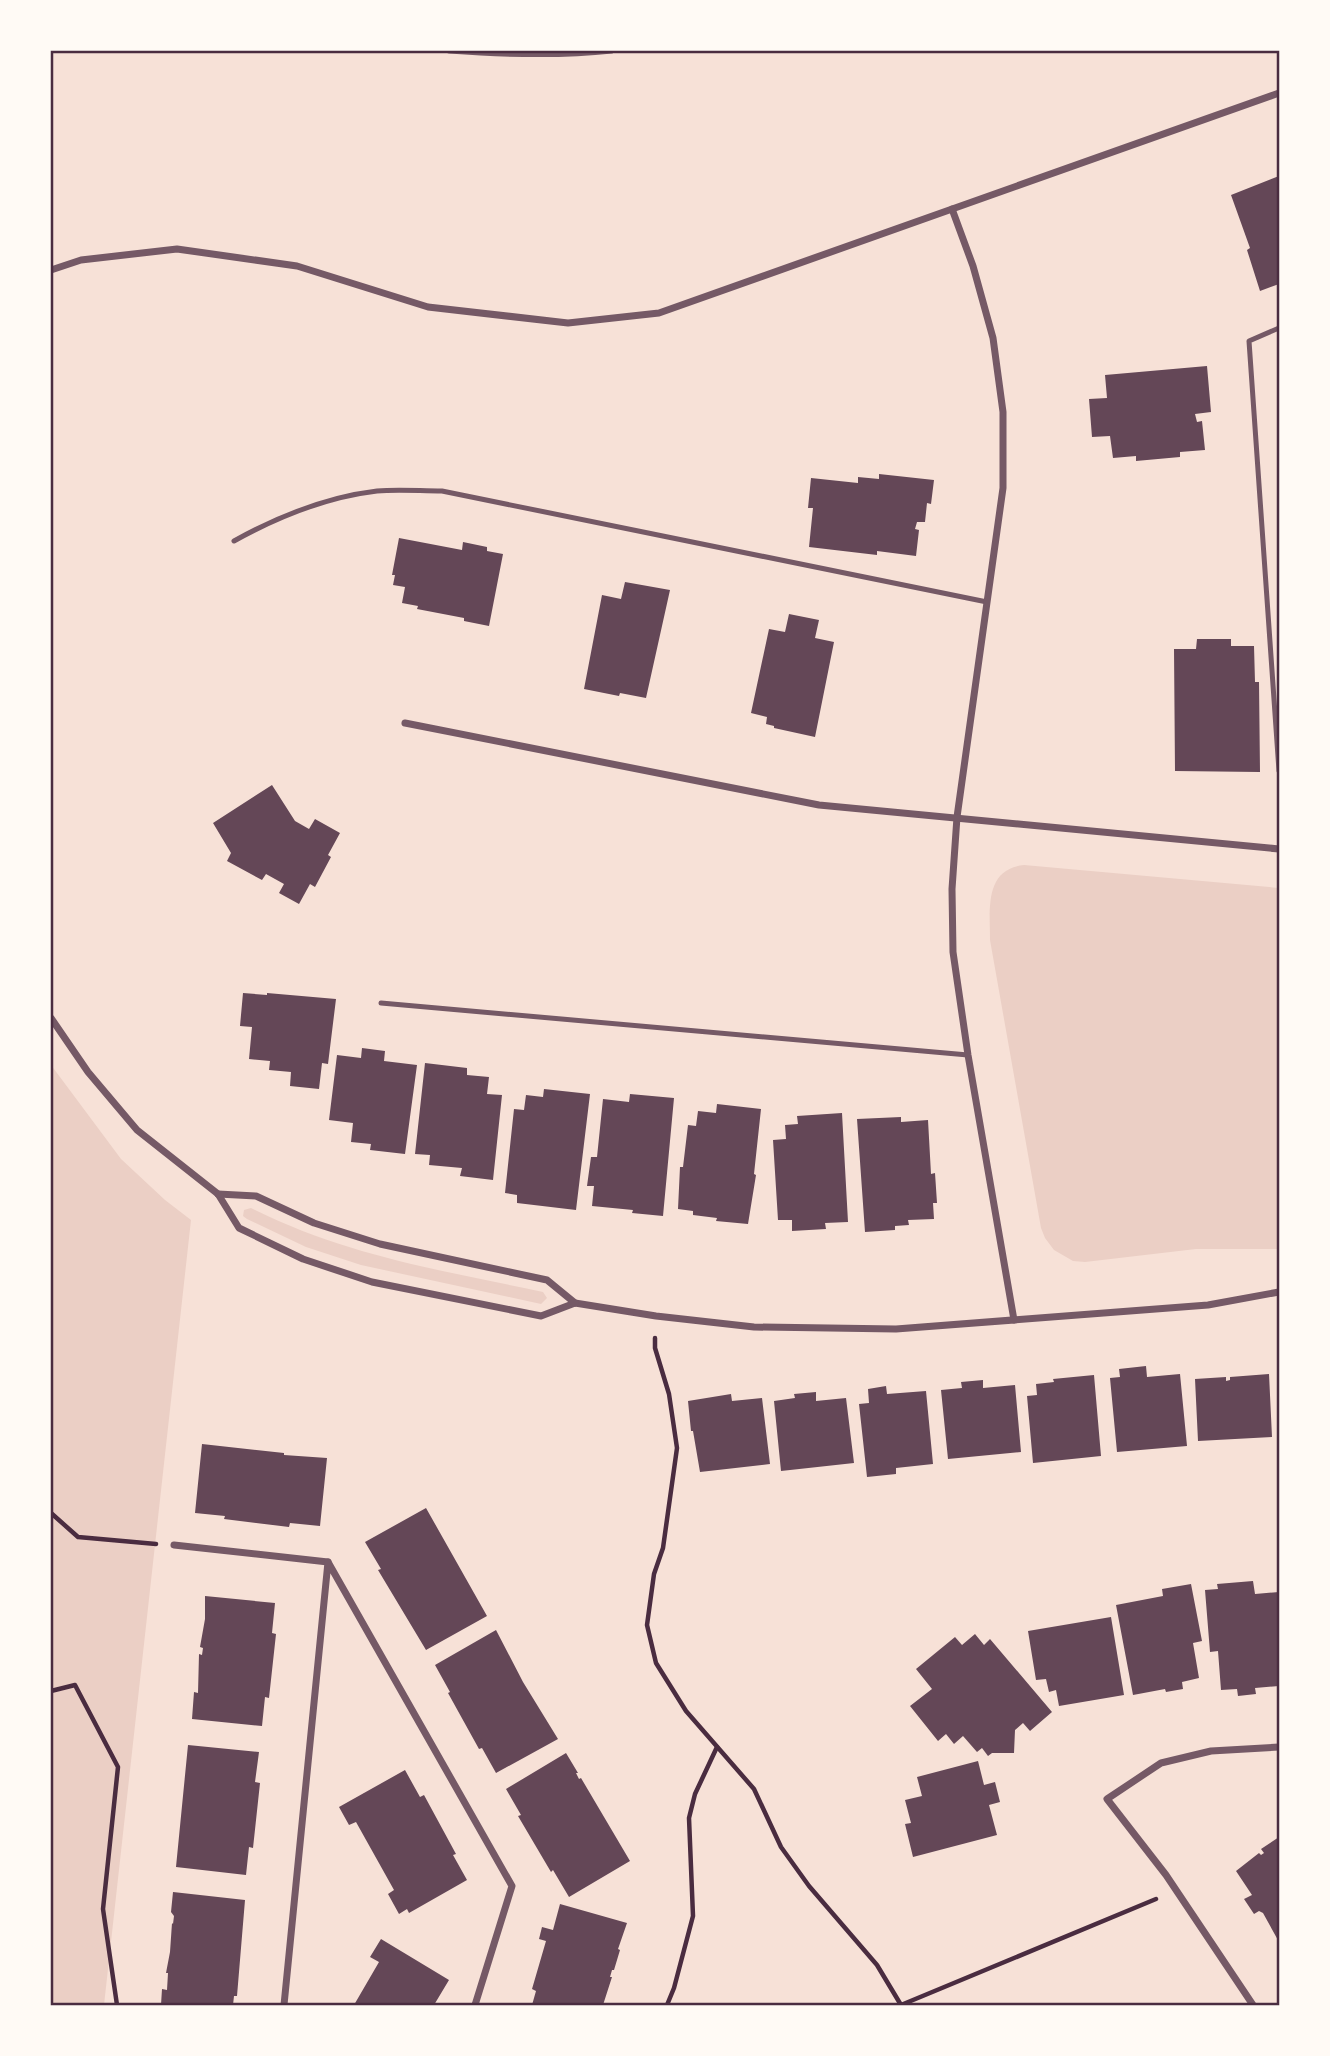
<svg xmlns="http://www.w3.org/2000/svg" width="1330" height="2056" viewBox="0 0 1330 2056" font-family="'Sofia Sans Condensed',sans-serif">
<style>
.green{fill:#ebcfc5}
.building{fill:#644757}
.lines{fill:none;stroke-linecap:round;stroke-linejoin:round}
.path{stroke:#4a2c40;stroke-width:4.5}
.service{stroke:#755966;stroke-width:5}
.minor{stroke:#755966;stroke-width:7}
.neatline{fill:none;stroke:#4a2c40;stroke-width:2.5}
</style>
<rect width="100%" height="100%" fill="#f7e1d7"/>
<g class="green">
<path d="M 1024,865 L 1279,888 L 1279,1249 L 1196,1249 L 1085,1262 L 1073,1261 L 1054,1250 L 1045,1238 L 1041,1228 L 990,940 C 990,910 984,869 1024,865 Z"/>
<polygon points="51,1065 121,1159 165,1200 191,1220 104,2005 51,2005"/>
<path d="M 251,1208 C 347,1256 440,1270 543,1292 L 547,1298 L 541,1304 L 361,1265 L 306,1247 L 247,1219 L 243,1216 L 244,1210 Z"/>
</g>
<g class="building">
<polygon points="1279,176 1279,284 1260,291 1247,250 1250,248 1231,195"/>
<polygon points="1207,366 1211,412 1195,414 1197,422 1202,421 1205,450 1180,452 1180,457 1136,461 1136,456 1113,458 1110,436 1092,437 1089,399 1107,398 1105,375"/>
<polygon points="879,474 934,480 931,504 927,503 925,522 917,522 915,529 919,530 916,556 877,551 877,555 809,547 813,508 808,508 811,478 858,483 858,477 879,479"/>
<polygon points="399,538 462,550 463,542 487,547 487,551 503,554 489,626 464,621 464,618 417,609 418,606 402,603 405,587 393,585 395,575 392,575"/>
<polygon points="625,582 670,590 646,698 620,693 619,696 584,689 602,595 621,599"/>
<polygon points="789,614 819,620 815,638 834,642 815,737 774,728 774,726 766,724 767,717 751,713 769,629 785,632"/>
<polygon points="1197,639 1231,639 1231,646 1254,646 1255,682 1259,682 1260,772 1175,771 1174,649 1196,649"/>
<polygon points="272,785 295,821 309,829 315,819 340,833 328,855 331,857 315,887 310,884 299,904 279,893 284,884 266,874 262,880 227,861 231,853 213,823"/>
<polygon points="243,993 267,995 267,993 336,999 328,1064 322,1063 319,1089 290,1086 291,1072 269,1070 270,1061 249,1059 252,1027 240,1026"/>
<polygon points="362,1048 385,1051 384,1061 417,1065 405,1154 370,1150 371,1144 351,1142 353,1123 329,1120 337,1055 361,1058"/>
<polygon points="425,1063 467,1068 467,1075 489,1077 487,1094 502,1095 493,1180 460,1176 462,1168 429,1165 430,1155 415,1154"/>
<polygon points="544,1089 590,1094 576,1210 517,1203 517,1195 505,1193 514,1109 524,1110 526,1095 543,1097"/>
<polygon points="630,1094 674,1098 663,1216 632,1213 633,1210 592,1206 594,1186 587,1186 591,1157 597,1157 603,1099 629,1102"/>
<polygon points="717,1104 761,1109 754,1174 756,1175 748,1224 716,1221 717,1218 693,1215 693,1211 678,1209 680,1167 683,1167 688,1125 696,1126 698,1111 716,1113"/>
<polygon points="842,1113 848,1222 825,1223 826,1229 792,1231 792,1220 778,1220 773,1140 786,1139 785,1125 798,1124 797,1116"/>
<polygon points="901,1117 901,1122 928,1120 931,1174 935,1173 937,1203 933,1203 934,1219 908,1220 909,1225 895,1226 895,1230 865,1232 857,1119"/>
<polygon points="1146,1366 1147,1377 1180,1374 1187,1446 1117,1452 1110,1378 1120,1377 1119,1369"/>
<polygon points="1269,1374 1272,1437 1198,1441 1195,1379 1226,1377 1226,1381 1230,1380 1230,1377"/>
<polygon points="1094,1375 1101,1456 1033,1463 1027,1396 1037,1395 1036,1384 1054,1382 1053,1379"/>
<polygon points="983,1380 983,1388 1015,1385 1021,1452 948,1459 941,1390 962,1388 961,1382"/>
<polygon points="886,1386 887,1394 926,1391 933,1464 896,1468 896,1474 867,1477 859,1404 869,1403 868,1389"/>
<polygon points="816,1392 816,1401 846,1398 854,1463 781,1471 774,1401 795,1398 794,1394"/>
<polygon points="731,1394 732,1401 762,1398 770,1464 700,1472 693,1431 691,1431 688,1401"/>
<polygon points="202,1444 284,1453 284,1455 327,1458 320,1526 290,1523 289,1527 224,1519 225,1516 195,1513"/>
<polygon points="426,1508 487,1616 426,1650 378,1570 381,1569 365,1542"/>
<polygon points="1253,1581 1255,1594 1279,1592 1279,1686 1255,1688 1256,1694 1238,1696 1237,1689 1221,1690 1218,1651 1210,1652 1205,1590 1218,1589 1217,1584"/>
<polygon points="1191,1584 1202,1641 1193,1643 1199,1678 1182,1682 1183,1689 1166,1692 1165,1689 1133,1695 1116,1605 1163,1596 1162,1589"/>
<polygon points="205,1596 275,1603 272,1633 276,1634 269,1698 265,1697 262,1726 192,1719 194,1692 198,1693 199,1654 202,1655 203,1648 200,1647 205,1619"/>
<polygon points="1111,1617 1124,1695 1059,1706 1056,1690 1049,1692 1046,1679 1036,1680 1028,1631"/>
<polygon points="496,1630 523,1682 558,1739 496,1773 482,1748 479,1749 448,1693 450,1692 435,1665"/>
<polygon points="975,1634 984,1645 990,1639 1052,1712 1030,1731 1023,1723 1015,1730 1014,1753 992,1753 988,1756 982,1748 977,1752 963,1736 954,1744 946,1734 938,1741 910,1706 932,1689 916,1669 955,1637 962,1645"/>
<polygon points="188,1745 259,1752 255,1782 260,1783 253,1848 249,1847 246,1875 176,1867"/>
<polygon points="566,1753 578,1773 576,1773 579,1779 581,1778 630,1861 569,1897 553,1870 551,1872 518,1816 521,1815 506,1789"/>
<polygon points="978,1761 984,1785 995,1782 1000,1802 989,1805 997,1835 913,1857 905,1824 911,1823 905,1800 922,1796 917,1777"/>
<polygon points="405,1770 420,1797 424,1795 456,1854 453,1855 467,1880 409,1913 407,1909 399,1914 388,1894 394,1890 356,1822 349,1825 339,1807"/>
<polygon points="1279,1837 1279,1942 1263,1913 1259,1911 1254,1914 1244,1899 1252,1895 1236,1871 1259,1853 1261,1855 1264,1853 1261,1849"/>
<polygon points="173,1892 245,1900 237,1996 234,1996 233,2005 161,2005 162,1989 167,1990 168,1973 166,1973 170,1952 172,1923 173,1924 174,1916 171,1912"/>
<polygon points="560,1904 627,1923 618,1949 620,1950 614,1970 612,1970 610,1977 612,1977 603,2005 532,2005 536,1991 532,1989 546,1941 539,1939 542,1927 553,1930"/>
<polygon points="381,1939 449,1980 434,2005 354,2005 379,1962 370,1957"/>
</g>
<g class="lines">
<g class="path">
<polyline points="655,1338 655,1348 669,1394 677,1448 663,1548 654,1574 647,1625 656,1663 686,1711 754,1789 781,1847 809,1886 877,1965 901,2005"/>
<polyline points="51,1513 78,1537 156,1544"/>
<polyline points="51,1691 75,1685 118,1767 103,1909 117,2005"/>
<polyline points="667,2005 674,1988 693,1916 689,1818 695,1794 717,1747"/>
<polyline points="901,2005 1156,1899"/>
</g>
<g class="service">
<path d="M 449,51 C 503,55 558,57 612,51"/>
<polyline points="1279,328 1249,341 1279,771"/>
<path d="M 234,541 C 279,516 326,497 377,491 C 398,489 420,491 442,491 L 987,602"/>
<polyline points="381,1003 968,1055"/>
</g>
<g class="minor">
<polyline points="952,209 973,266 993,338 1003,412 1003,488 957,817 952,889 953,952 968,1055 1014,1320"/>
<polyline points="51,270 81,260 177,249 297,266 428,307 568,323 659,313 1279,93"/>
<polyline points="405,723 819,805 1279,849"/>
<polyline points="51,1018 88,1072 137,1130 218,1194 239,1228 303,1259 372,1282 541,1316 575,1303 656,1316 754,1327 896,1329 1208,1305 1279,1292"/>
<polyline points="218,1194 256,1196 314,1223 380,1244 547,1280 575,1303"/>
<polyline points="174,1545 328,1562"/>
<polyline points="284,2005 328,1562 512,1886 475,2005"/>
<polyline points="1253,2005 1166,1875 1107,1799 1161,1763 1211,1751 1279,1747"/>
</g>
</g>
<rect width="1330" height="2056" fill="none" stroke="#fffaf5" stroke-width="105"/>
<rect x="52" y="52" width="1226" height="1952" class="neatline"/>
</svg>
